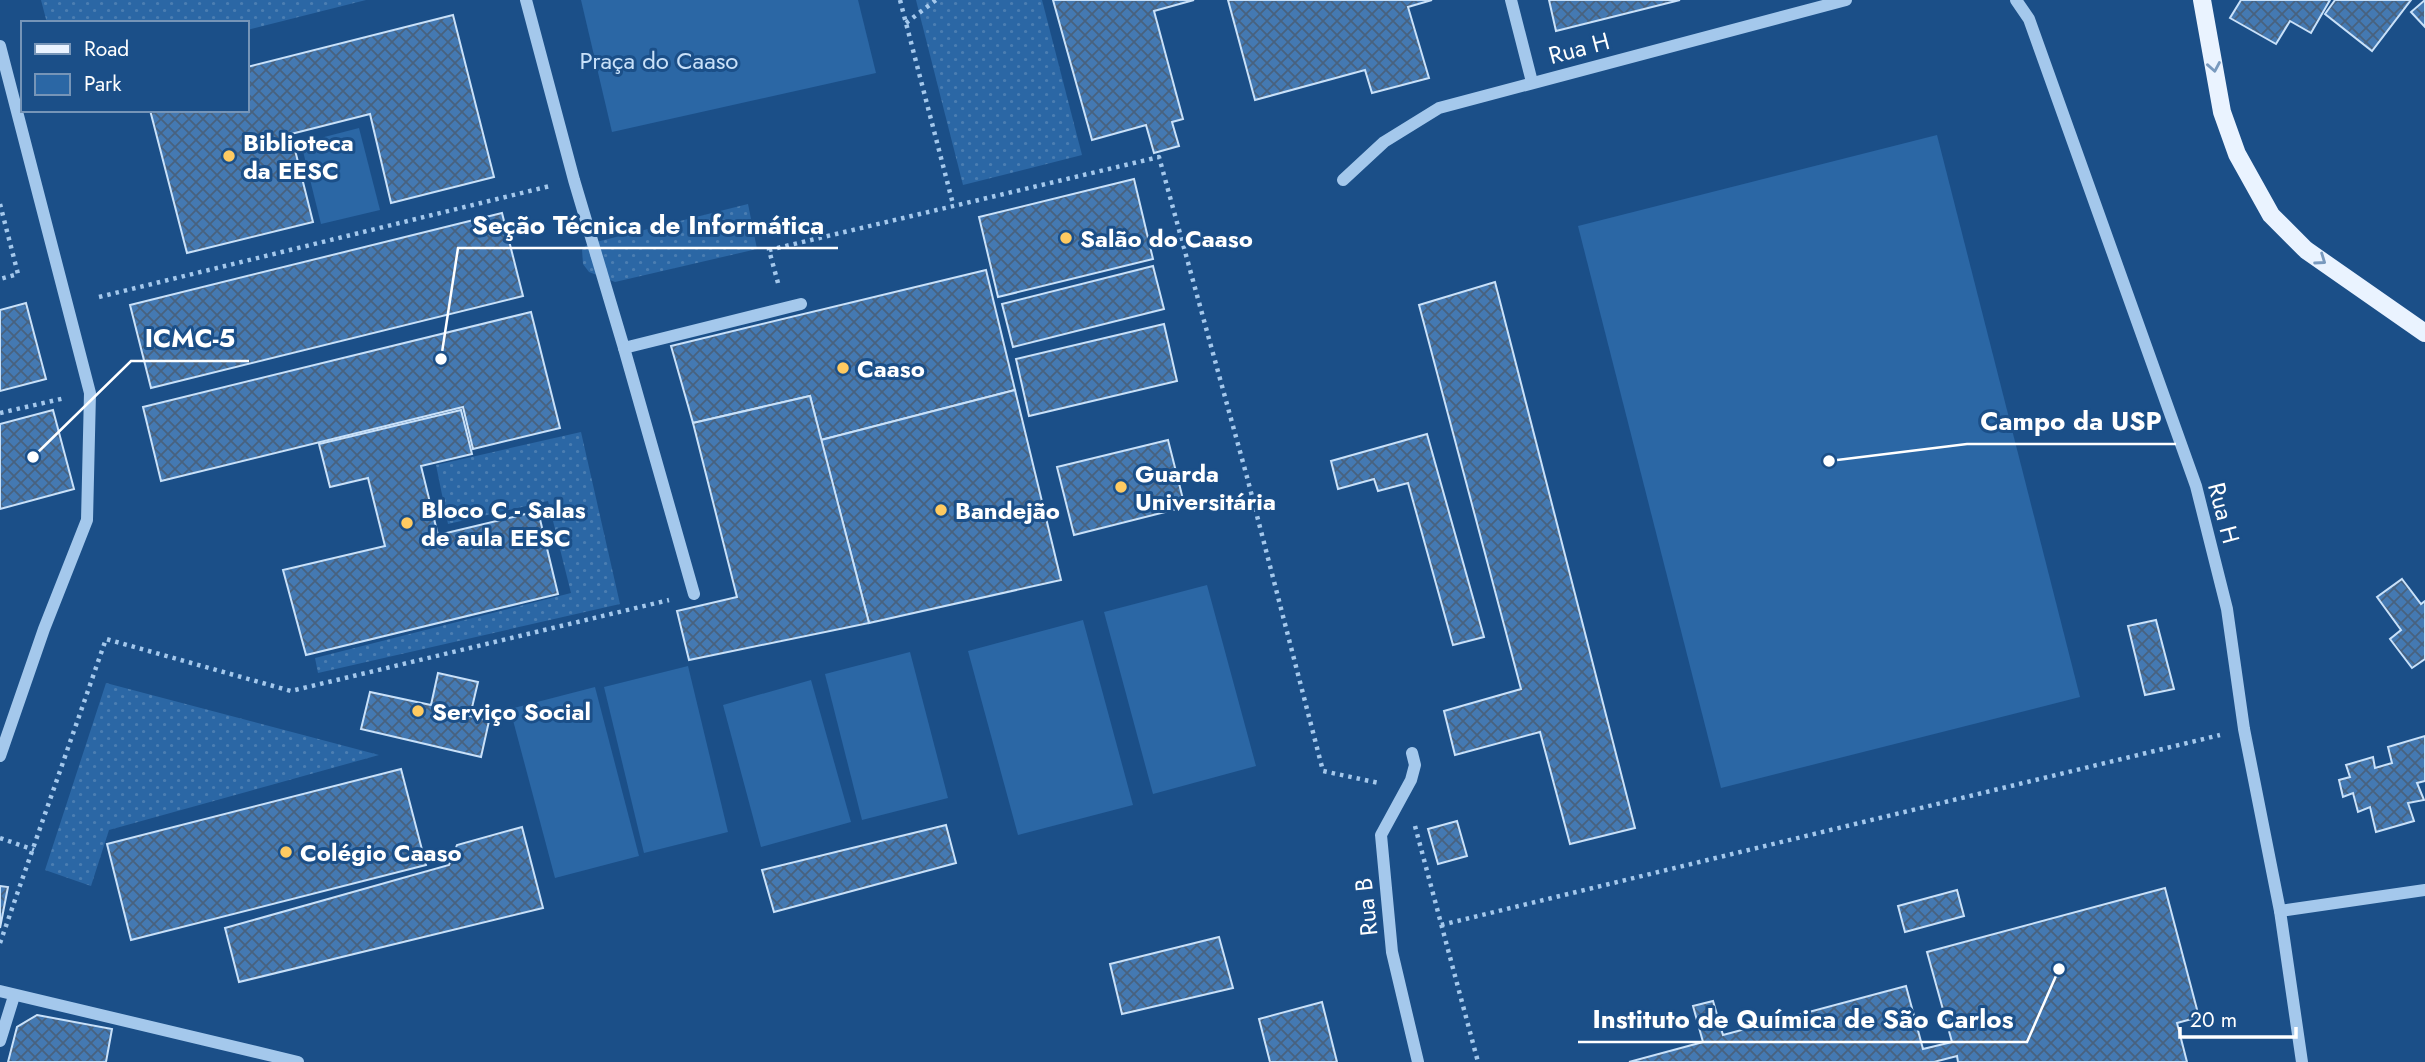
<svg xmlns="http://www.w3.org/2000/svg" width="2425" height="1062" viewBox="0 0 2425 1062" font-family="Jost,sans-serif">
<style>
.grass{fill:url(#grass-dots)}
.park{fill:#2b67a5}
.building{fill:url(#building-cross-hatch);stroke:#c9e1f9;stroke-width:2}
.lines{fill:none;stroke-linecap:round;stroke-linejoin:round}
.path{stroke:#a4c8ec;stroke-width:4.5;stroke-dasharray:3.5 5;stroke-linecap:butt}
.minor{stroke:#a4c8ec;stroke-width:12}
.major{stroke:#eaf3ff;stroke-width:18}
.oneway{stroke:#7899be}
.poi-dot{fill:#feca61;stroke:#1b4f88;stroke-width:2.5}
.labels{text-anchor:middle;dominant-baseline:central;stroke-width:6;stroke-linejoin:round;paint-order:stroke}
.street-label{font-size:24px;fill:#fff;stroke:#1b4f88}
.park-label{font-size:24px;fill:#c9e1f9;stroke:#1b4f88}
.poi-label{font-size:24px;font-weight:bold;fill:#fff;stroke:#1b4f88;text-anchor:start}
.leader{fill:none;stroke:#fff;stroke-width:2.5}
.callout-dot{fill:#fff;stroke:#1b4f88;stroke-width:2.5}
.callout-label{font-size:26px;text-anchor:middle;font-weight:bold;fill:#fff;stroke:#1b4f88;stroke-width:6;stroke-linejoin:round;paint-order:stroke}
</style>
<defs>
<pattern id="grass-dots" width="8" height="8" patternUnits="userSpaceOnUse" patternTransform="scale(1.75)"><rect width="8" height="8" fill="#2b67a5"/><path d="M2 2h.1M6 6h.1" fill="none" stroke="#4b7eb2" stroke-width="1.8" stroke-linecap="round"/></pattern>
<pattern id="building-cross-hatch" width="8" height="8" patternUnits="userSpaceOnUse" patternTransform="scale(1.75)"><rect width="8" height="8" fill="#4479b2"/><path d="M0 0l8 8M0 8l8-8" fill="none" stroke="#48627f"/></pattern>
</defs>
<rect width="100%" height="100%" fill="#1b4f88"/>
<g class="grass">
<polygon points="41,0 366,0 247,30 247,23 47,23"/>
<polygon points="916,0 1042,0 1082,155 963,185"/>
<polygon points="748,204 757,249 615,282 589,272 583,264 582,249 588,244"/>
<polygon points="581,432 620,604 318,673 315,658 571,593 548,501 448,524 436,465"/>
<polygon points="106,683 379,755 109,830 91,886 45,870"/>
</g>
<g class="park">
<polygon points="581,0 858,0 876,73 612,132"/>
<polygon points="359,128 380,210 321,224 301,143"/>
<polygon points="1937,135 2080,697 1721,788 1578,226"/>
<polygon points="1207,585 1256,766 1153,794 1104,612"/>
<polygon points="1083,620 1133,805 1018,835 968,651"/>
<polygon points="910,652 948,798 862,820 825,674"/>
<polygon points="688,666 728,832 644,853 604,687"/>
<polygon points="811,680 851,822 761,847 723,705"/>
<polygon points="595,687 639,856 555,878 510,709"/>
</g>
<g class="building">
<polygon points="1053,0 1194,0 1154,11 1183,119 1172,122 1179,146 1154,153 1146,125 1092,140"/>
<polygon points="1228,0 1432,0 1408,7 1429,78 1372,93 1365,70 1255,100"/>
<polygon points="1549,0 1680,0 1556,31"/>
<polygon points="2241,0 2330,0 2311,33 2290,21 2276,44 2230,18"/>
<polygon points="2335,0 2411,0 2372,51 2325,14"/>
<polygon points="2425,0 2425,27 2411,12"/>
<polygon points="453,15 494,177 391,203 370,114 291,134 313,222 187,253 150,110 247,110 247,67"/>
<polygon points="1134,179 1153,259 998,297 979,217"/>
<polygon points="502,213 523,296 151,388 130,305"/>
<polygon points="1153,266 1164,309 1013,347 1002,304"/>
<polygon points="986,270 1015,390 821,440 810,396 693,423 671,346"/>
<polygon points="1495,282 1635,828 1570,844 1540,732 1455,755 1444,711 1521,689 1419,305"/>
<polygon points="26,303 46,379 0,391 0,310"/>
<polygon points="531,312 560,428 473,449 463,407 161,481 143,407"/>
<polygon points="1164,324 1177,381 1029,416 1016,359"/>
<polygon points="1015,390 1061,580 869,623 821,440"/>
<polygon points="810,396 869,623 689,660 677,611 737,597 693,423"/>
<polygon points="53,410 74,489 0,509 0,424"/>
<polygon points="461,410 472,454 421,466 438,535 538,511 558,594 306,655 283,570 385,546 368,478 330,487 319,444"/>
<polygon points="1427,434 1484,637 1453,645 1408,483 1378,491 1374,479 1338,489 1331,461"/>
<polygon points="1168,440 1185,507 1074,535 1057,467"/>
<polygon points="2402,579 2421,604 2425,601 2425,659 2412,668 2390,639 2401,630 2377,597"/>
<polygon points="2156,620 2174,689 2145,695 2128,626"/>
<polygon points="438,673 478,682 470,716 489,721 481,757 361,729 370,692 431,705"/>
<polygon points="2425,736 2425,781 2417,783 2424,800 2408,803 2414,821 2376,832 2370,807 2358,812 2353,793 2343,797 2339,780 2350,777 2346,765 2373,757 2375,768 2392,763 2388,747"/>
<polygon points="401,769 426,865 131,940 107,844"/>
<polygon points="1457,821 1467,856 1438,864 1428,829"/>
<polygon points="946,825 956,863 774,912 762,870"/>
<polygon points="522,827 543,908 239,982 225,928 449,865 457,845"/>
<polygon points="0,886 8,887 0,928"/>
<polygon points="2165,888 2199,1017 2177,1023 2187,1062 1958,1062 1957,1056 1934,1062 1629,1062 1703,1042 1693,1006 1713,1001 1723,1035 1906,986 1923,1049 1952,1042 1927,952"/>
<polygon points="1957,890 1964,916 1905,932 1898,906"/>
<polygon points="1219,937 1233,988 1122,1014 1110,964"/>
<polygon points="1322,1002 1337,1062 1270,1062 1259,1019"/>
<polygon points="37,1015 112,1029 106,1062 8,1062 17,1027"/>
</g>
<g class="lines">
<g class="path">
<polyline points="900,0 953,204"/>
<polyline points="906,23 936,0"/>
<polyline points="0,204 18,274 0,279"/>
<polyline points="778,283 769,250 1159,157 1247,477 1323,771 1379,783"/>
<polyline points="99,297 550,186"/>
<polyline points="0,413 65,398"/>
<polyline points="1415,826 1478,1062"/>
<polyline points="0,838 34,850"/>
<polyline points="1441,925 2220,735"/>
<polyline points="0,943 106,639 291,691 669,600"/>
</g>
<g class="minor">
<polyline points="526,0 574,180 624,348 801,304"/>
<polyline points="1511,0 1532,82"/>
<polyline points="2016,0 2029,19 2196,486 2227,609 2244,729 2280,911 2302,1062"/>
<polyline points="0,46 90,393 87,520 44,629 0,756"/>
<polyline points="1343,180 1384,142 1439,108 1846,0"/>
<polyline points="624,348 694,594"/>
<polyline points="1412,753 1415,765 1411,780 1381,835 1392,952 1418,1062"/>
<polyline points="2280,911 2425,890"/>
<polyline points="0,991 298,1062"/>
<polyline points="0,1041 14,996"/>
</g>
<polyline class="major" points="2202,0 2222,112 2237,154 2271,215 2306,250 2425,333"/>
</g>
<defs><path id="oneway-chevron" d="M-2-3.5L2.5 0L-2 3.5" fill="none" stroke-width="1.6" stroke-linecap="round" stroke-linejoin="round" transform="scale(1.75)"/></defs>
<g class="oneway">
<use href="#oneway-chevron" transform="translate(2214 67) rotate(80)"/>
<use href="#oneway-chevron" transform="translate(2321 260) rotate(35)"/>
</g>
<g class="poi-dot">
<circle cx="229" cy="156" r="7"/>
<circle cx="1066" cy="238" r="7"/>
<circle cx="843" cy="368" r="7"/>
<circle cx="1121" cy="487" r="7"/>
<circle cx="941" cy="510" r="7"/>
<circle cx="407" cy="523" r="7"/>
<circle cx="418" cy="711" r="7"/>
<circle cx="286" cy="852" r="7"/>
</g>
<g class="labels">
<g class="street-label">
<text transform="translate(1579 48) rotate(-15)">Rua H</text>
<text transform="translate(2224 513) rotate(75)">Rua H</text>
<text transform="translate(1366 907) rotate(-96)">Rua B</text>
</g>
<g class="park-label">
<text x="659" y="60">Praça do Caaso</text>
</g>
<g class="poi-label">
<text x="243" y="142">Biblioteca<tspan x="243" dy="28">da EESC</tspan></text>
<text x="1080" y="238">Salão do Caaso</text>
<text x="857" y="368">Caaso</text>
<text x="1135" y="473">Guarda<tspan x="1135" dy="28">Universitária</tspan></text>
<text x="421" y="509">Bloco C - Salas<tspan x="421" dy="28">de aula EESC</tspan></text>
<text x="955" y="510">Bandejão</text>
<text x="432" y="711">Serviço Social</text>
<text x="300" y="852">Colégio Caaso</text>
</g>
</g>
<path class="leader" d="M441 359L458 248H838M33 457L131 361H249M1829 461L1967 444H2176M2059 969L2027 1042H1578"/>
<g class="callout-dot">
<circle cx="441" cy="359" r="7"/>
<circle cx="33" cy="457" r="7"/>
<circle cx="1829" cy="461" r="7"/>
<circle cx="2059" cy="969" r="7"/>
</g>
<g class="callout-label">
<text x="648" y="234">Seção Técnica de Informática</text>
<text x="190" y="347">ICMC-5</text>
<text x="2071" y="430">Campo da USP</text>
<text x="1803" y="1028">Instituto de Química de São Carlos</text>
</g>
<rect x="21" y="21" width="228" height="91" fill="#1b4f88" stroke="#7695b8" stroke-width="2"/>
<rect x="35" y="44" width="35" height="10" fill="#eaf3ff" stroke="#7695b8" stroke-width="2"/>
<text x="84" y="56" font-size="21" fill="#ffffff">Road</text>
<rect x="35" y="74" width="35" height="21" fill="#2b67a5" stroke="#7695b8" stroke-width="2"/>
<text x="84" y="91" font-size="21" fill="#ffffff">Park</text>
<path d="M2180 1027v10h116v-10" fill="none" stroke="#ffffff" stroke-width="3.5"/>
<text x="2190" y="1027" font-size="21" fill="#ffffff" stroke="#1b4f88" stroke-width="5" paint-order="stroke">20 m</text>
</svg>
